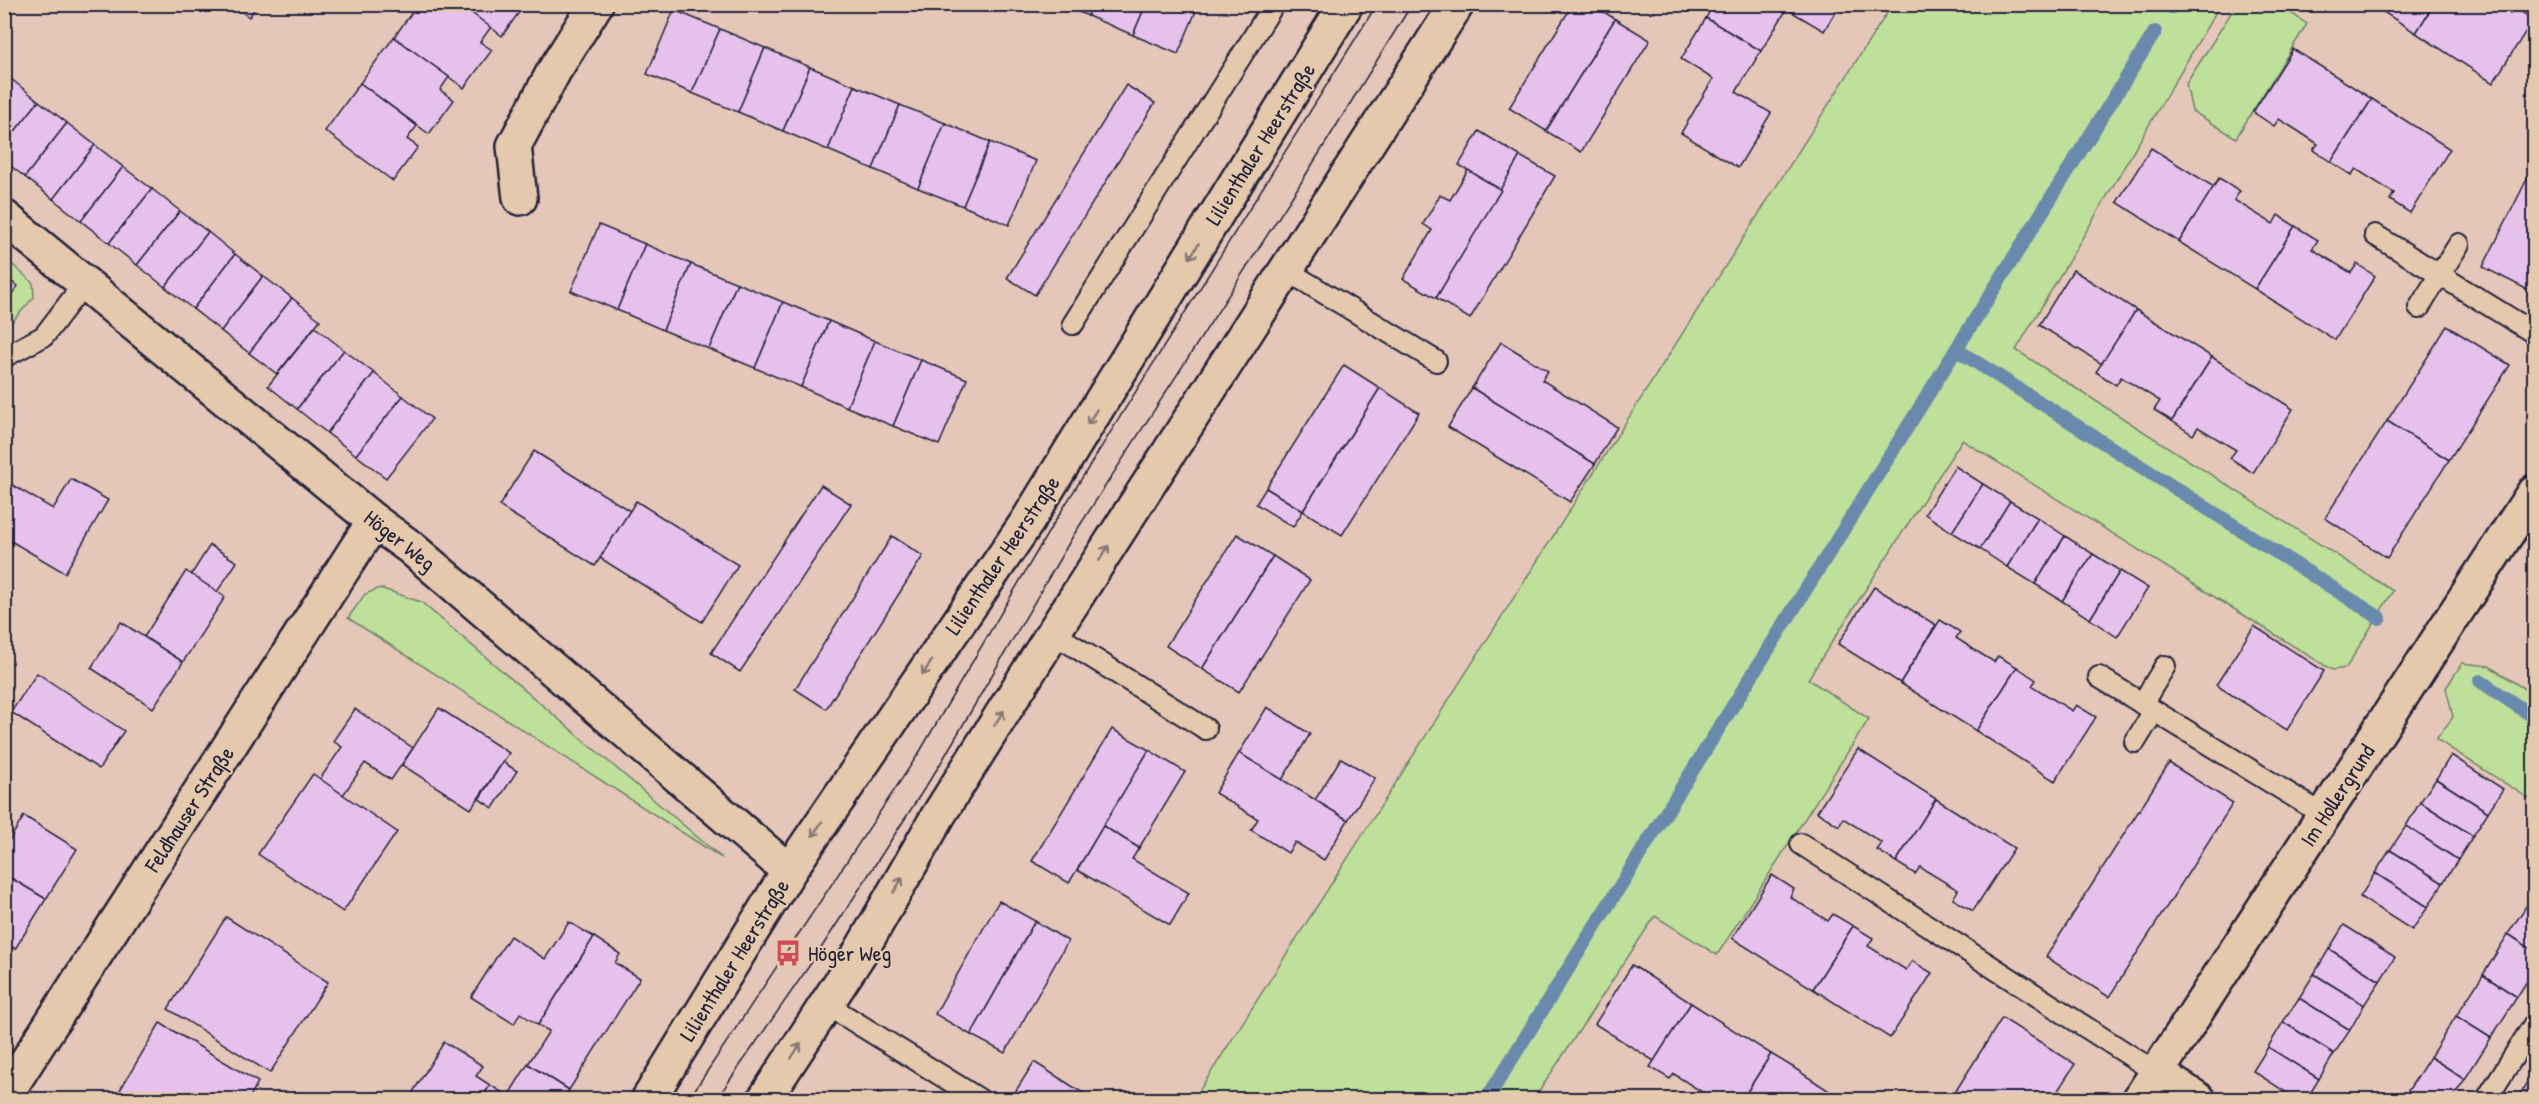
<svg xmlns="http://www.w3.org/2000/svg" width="2539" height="1104" viewBox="0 0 2539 1104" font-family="'Patrick Hand',sans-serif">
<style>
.green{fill:#bee09a;stroke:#70816a;stroke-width:1.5}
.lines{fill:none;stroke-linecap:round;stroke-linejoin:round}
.stream{stroke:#6b8aad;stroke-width:14}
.building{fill:#e6c1ec;stroke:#22223b;stroke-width:1.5}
.service-casing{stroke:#22223b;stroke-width:24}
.minor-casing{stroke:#22223b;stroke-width:38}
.secondary-casing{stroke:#22223b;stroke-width:38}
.service{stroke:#e5c9ac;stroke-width:20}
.minor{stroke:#e5c9ac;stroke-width:33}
.secondary{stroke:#e5c9ac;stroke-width:33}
.tram{stroke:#22223b;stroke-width:1.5}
.oneway{stroke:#847674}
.labels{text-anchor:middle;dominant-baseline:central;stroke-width:4.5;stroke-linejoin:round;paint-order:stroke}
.street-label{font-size:22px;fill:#22223b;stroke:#e5c9ac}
.poi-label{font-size:22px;fill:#22223b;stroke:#e5c9ac;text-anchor:start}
</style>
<rect width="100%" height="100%" fill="#e5c7b9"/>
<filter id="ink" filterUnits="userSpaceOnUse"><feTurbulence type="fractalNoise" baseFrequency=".0167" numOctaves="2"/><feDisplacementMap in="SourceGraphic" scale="12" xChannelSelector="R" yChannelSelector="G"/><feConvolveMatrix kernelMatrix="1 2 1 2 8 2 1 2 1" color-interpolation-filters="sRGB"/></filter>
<g filter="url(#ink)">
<g class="green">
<polygon points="1892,5 2220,5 2016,350 2393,591 2346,668 2332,670 1962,440 1808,679 1869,719 1717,955 1655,916 1534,1099 1194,1099"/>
<polygon points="2236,5 2279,5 2307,24 2236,138 2192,111 2186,84"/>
<polygon points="4,257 33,283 34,297 10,324 5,326"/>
<polygon points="380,588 421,602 722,858 348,618 365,594"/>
<polygon points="2462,663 2489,666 2534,695 2534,802 2436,739 2453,717 2446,688"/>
</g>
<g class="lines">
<g class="stream">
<polyline points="2172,7 2173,4"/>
<polyline points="1957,350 2380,618"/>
<polyline points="2480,681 2534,717"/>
<polyline points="1486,1100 2155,32"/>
</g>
</g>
<g class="building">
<polygon points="231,4 258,4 249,17"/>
<polygon points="418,4 460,4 491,27 480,42 492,50 464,88 394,37"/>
<polygon points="460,4 525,4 502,36"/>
<polygon points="1060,4 1092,4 1088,16"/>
<polygon points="1092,4 1146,4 1133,35 1088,16"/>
<polygon points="1146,4 1199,4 1178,54 1133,35"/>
<polygon points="1573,4 1592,4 1615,19 1546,131 1509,108"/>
<polygon points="1714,4 1840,4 1824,31 1787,9 1761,51 1706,18"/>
<polygon points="2371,4 2434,4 2416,33"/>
<polygon points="2434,4 2493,4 2510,14 2514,7 2533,20 2493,83 2416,33"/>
<polygon points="674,10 720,29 692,93 647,74"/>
<polygon points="1706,18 1761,51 1736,92 1771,113 1738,168 1681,133 1713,79 1681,59"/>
<polygon points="1615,19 1650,40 1581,152 1546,131"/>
<polygon points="720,29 765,48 738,112 692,93"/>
<polygon points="394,37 449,77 440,90 454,100 429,134 360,83"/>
<polygon points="765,48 810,67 783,131 738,112"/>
<polygon points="2293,49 2372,99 2331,162 2313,150 2318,144 2298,131 2279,119 2274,126 2253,112"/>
<polygon points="810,67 855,86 828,150 783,131"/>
<polygon points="11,79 39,101 4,145 4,88"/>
<polygon points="360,83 417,126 407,139 418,147 393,181 325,131"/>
<polygon points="1126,85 1155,103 1035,295 1007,278"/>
<polygon points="855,86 900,105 873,169 828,150"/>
<polygon points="2372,99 2450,149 2410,213 2390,200 2394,193 2356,169 2351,175 2331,162"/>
<polygon points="39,101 67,123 25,177 4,161 4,145"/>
<polygon points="900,105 945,123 918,188 873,169"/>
<polygon points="67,123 95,145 53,199 25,177"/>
<polygon points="945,123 990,142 963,206 918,188"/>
<polygon points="1479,131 1520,156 1501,190 1459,165"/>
<polygon points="990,142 1036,161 1009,225 963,206"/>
<polygon points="95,145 123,167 81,221 53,199"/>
<polygon points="2151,148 2214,187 2179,242 2117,202"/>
<polygon points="1520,156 1555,176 1470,319 1436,298"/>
<polygon points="2534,165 2534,293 2483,267"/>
<polygon points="123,167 152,189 109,243 81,221"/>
<polygon points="1468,170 1501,190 1436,298 1403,279 1432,230 1423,224 1440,195 1450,200"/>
<polygon points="2219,178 2240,191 2234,200 2273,224 2278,215 2295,226 2255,289 2179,242"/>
<polygon points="152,189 180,211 137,265 109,243"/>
<polygon points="180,211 208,232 165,287 137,265"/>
<polygon points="599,225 645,244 617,310 571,291"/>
<polygon points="2295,226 2318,240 2312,249 2351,273 2357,264 2375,276 2335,340 2255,289"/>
<polygon points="208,232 235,254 193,309 165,287"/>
<polygon points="645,244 691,264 663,330 617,310"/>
<polygon points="235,254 263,276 221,331 193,309"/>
<polygon points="691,264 737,283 709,349 663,330"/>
<polygon points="2073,270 2136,310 2102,364 2039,325"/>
<polygon points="263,276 292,298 249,353 221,331"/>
<polygon points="4,277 18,286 4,304"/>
<polygon points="737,283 783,302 755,368 709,349"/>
<polygon points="292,298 320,320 277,374 249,353"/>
<polygon points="783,302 829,321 801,387 755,368"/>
<polygon points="2136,310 2212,357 2172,421 2154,410 2160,401 2121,377 2116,385 2096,372"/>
<polygon points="829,321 875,341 847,407 801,387"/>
<polygon points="2447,326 2510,365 2449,460 2387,421"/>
<polygon points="315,327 344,350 297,409 268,386"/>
<polygon points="875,341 921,360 893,426 847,407"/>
<polygon points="1501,342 1548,371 1542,380 1617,427 1595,464 1472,388"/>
<polygon points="344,350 374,373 327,433 297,409"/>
<polygon points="2212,357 2293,409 2253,473 2230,458 2236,450 2198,427 2193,435 2172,421"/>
<polygon points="921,360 967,379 939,445 893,426"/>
<polygon points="1344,365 1380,388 1303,511 1266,488"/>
<polygon points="374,373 403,396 356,455 327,433"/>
<polygon points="1380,388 1419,413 1342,535 1303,511"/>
<polygon points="1472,388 1595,464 1570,502 1448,427"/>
<polygon points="403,396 432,419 386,478 356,455"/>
<polygon points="2387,421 2449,460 2387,558 2325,518"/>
<polygon points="534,451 630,511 595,566 499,506"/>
<polygon points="1955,466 1983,484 1952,532 1925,514"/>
<polygon points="71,479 108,500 65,573 4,537 4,480 53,509"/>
<polygon points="1983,484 2010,501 1980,549 1952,532"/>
<polygon points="821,485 851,504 740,672 711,653"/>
<polygon points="1266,488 1303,511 1293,527 1256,504"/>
<polygon points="636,501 738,565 702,622 600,558"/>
<polygon points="2010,501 2038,518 2007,567 1980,549"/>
<polygon points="2038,518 2065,536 2035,584 2007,567"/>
<polygon points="1237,534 1273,556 1202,669 1166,646"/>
<polygon points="892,536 923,556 826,709 795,689"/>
<polygon points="2065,536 2093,554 2062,601 2035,584"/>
<polygon points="210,545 237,562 217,592 191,575"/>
<polygon points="2093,554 2120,571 2090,619 2062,601"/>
<polygon points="1273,556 1310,580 1239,692 1202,669"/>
<polygon points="186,571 225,597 183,662 144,637"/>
<polygon points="2120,571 2148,588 2117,637 2090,619"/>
<polygon points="1874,587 1936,625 1900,683 1838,644"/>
<polygon points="1940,620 1960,632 1956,638 1973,649 1994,662 1998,656 2017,667 1976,731 1900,683"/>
<polygon points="121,622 183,662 153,708 91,668"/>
<polygon points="2254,626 2324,671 2287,730 2216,685"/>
<polygon points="2534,628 2534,645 2527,640"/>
<polygon points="2017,667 2036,680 2032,686 2072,711 2076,705 2096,717 2055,781 1976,731"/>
<polygon points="37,673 124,731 99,769 11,712"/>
<polygon points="1267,707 1310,734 1282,780 1239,753"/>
<polygon points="439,708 509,753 471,809 402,765"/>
<polygon points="355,709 413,748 391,780 365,763 343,795 320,779 342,747 333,741"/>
<polygon points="1112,729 1149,750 1069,883 1032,861"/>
<polygon points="1858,749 1936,799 1896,862 1877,850 1882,843 1843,818 1839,826 1817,812"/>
<polygon points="1149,750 1185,772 1139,848 1103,826"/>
<polygon points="1239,753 1348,820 1324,860 1295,842 1288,853 1251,830 1258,819 1215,793"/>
<polygon points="2451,755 2503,789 2488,812 2436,779"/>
<polygon points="1341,758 1375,778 1348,820 1315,800"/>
<polygon points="503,762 517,771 493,808 479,799"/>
<polygon points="2169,763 2233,803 2109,997 2046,957"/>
<polygon points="313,774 397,832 343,912 258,854"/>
<polygon points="2436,779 2488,812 2473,836 2420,802"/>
<polygon points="1936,799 2014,848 1973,911 1953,899 1958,890 1920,867 1915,874 1896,862"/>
<polygon points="2420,802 2473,836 2458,860 2406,826"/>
<polygon points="24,816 77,849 46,899 4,874 4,849"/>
<polygon points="1103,826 1139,848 1132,859 1189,893 1170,925 1077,870"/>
<polygon points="2406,826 2458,860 2443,883 2390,850"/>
<polygon points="2390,850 2443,883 2428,907 2375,873"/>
<polygon points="2375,873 2428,907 2412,930 2360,897"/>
<polygon points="4,874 46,899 15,949 4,942"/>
<polygon points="1772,875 1794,889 1790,897 1828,921 1833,914 1853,926 1813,989 1732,938"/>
<polygon points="2534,894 2534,951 2508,934"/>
<polygon points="999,901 1035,921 971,1035 935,1014"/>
<polygon points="226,917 328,982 270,1073 168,1009"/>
<polygon points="1035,921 1068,941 1005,1053 971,1035"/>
<polygon points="569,922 594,937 538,1025 520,1013 514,1024 471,997 510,936 545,959"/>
<polygon points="2344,925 2395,957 2380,981 2329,949"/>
<polygon points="1853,926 1873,938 1868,946 1906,970 1912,961 1932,973 1890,1038 1813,989"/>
<polygon points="2508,934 2534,951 2534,970 2517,997 2483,975"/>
<polygon points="594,937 620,954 615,963 640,978 569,1090 528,1064 549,1031 538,1025"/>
<polygon points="2329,949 2380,981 2364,1005 2314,974"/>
<polygon points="1632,965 1691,1003 1654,1061 1595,1024"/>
<polygon points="2314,974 2364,1005 2350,1030 2299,998"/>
<polygon points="2483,975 2517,997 2491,1038 2456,1016"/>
<polygon points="2299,998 2350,1030 2334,1054 2283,1022"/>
<polygon points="1691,1003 1771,1054 1742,1100 1714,1100 1674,1074 1670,1079 1650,1067"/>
<polygon points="2456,1016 2491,1038 2465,1079 2430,1057"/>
<polygon points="2002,1018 2075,1064 2052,1100 1950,1100"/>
<polygon points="2283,1022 2334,1054 2319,1079 2268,1047"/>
<polygon points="160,1023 258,1082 248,1100 114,1100"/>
<polygon points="444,1042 483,1066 476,1076 490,1085 481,1100 408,1100"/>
<polygon points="2268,1047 2319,1079 2306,1100 2298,1100 2253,1071"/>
<polygon points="1771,1054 1791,1066 1843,1100 1742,1100"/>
<polygon points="2430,1057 2465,1079 2451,1100 2408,1100 2404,1097"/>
<polygon points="1034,1062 1094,1100 1010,1100"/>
<polygon points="528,1064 569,1090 563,1100 481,1100 490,1085 508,1096"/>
<polygon points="2534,1072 2534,1100 2517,1100 2527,1083"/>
<polygon points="879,1092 891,1100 875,1100"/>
</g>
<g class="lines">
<g class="service-casing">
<g id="service">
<polyline points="2375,235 2534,333"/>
<polyline points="1286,270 1436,361"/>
<polyline points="2419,308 2459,244"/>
<polyline points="1073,324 1274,4"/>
<polyline points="4,357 44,336 85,282"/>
<polyline points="1053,633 1206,729"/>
<polyline points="2099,677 2324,815"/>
<polyline points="2142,704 2165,666"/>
<polyline points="2135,742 2154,711"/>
<polyline points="1801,844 2157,1073"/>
<polyline points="826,1004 979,1099"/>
<polyline points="2486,1100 2534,1024"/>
</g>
</g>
<g class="minor-casing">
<g id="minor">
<polyline points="520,198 514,146 554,71 596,4"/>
<polyline points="4,217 374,521 410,547 789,871"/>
<polyline points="2157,1073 2199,1100"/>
<polyline points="4,1097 374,521"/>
<polyline points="2139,1100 2534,492"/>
</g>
</g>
<g class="secondary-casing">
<g id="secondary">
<polyline points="648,1100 789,871 1027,522 1346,4"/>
<polyline points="764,1100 859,954 938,816 1053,633 1457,4"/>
</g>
</g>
<use href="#service" class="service"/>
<use href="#minor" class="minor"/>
<use href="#secondary" class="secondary"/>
<g class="tram">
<polyline points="688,1100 919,753 1049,531 1377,4"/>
<polyline points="716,1100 814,959 939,766 1073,536 1297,189 1412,4"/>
</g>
</g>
<defs><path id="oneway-shaft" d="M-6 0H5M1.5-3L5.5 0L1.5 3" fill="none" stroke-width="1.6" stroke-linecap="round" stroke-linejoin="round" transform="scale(1.5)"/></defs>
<g class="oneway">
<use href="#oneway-shaft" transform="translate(1194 251) rotate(122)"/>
<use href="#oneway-shaft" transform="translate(1092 417) rotate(122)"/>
<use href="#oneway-shaft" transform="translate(1104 553) rotate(-58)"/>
<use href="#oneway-shaft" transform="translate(927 668) rotate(124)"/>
<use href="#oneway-shaft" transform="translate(999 718) rotate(-58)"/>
<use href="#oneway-shaft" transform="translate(817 829) rotate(124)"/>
<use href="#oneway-shaft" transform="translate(898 885) rotate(-60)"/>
<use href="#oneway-shaft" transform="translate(796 1051) rotate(-57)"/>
</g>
</g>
<defs>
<g id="bus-bare" transform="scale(2.07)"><path d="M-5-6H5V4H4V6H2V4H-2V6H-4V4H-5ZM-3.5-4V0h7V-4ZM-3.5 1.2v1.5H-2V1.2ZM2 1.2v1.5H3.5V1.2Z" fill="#d1495b" stroke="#e5c9ac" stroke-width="2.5" paint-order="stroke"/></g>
</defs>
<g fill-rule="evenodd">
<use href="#bus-bare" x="788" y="953"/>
</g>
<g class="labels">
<g class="street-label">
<text transform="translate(1260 144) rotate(-58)">Lilienthaler Heerstraße</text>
<text transform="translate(400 540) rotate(38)">Höger Weg</text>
<text transform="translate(1002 555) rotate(-56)">Lilienthaler Heerstraße</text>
<text transform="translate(2337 795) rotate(-57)">Im Hollergrund</text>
<text transform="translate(189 809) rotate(-57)">Feldhauser Straße</text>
<text transform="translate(734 960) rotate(-58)">Lilienthaler Heerstraße</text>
</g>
<g class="poi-label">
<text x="808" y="953">Höger Weg</text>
</g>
</g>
<rect width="2539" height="1104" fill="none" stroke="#e5c9ac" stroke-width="24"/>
<rect x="12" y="12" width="2515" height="1080" fill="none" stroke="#22223b" stroke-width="2" filter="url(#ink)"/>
</svg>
